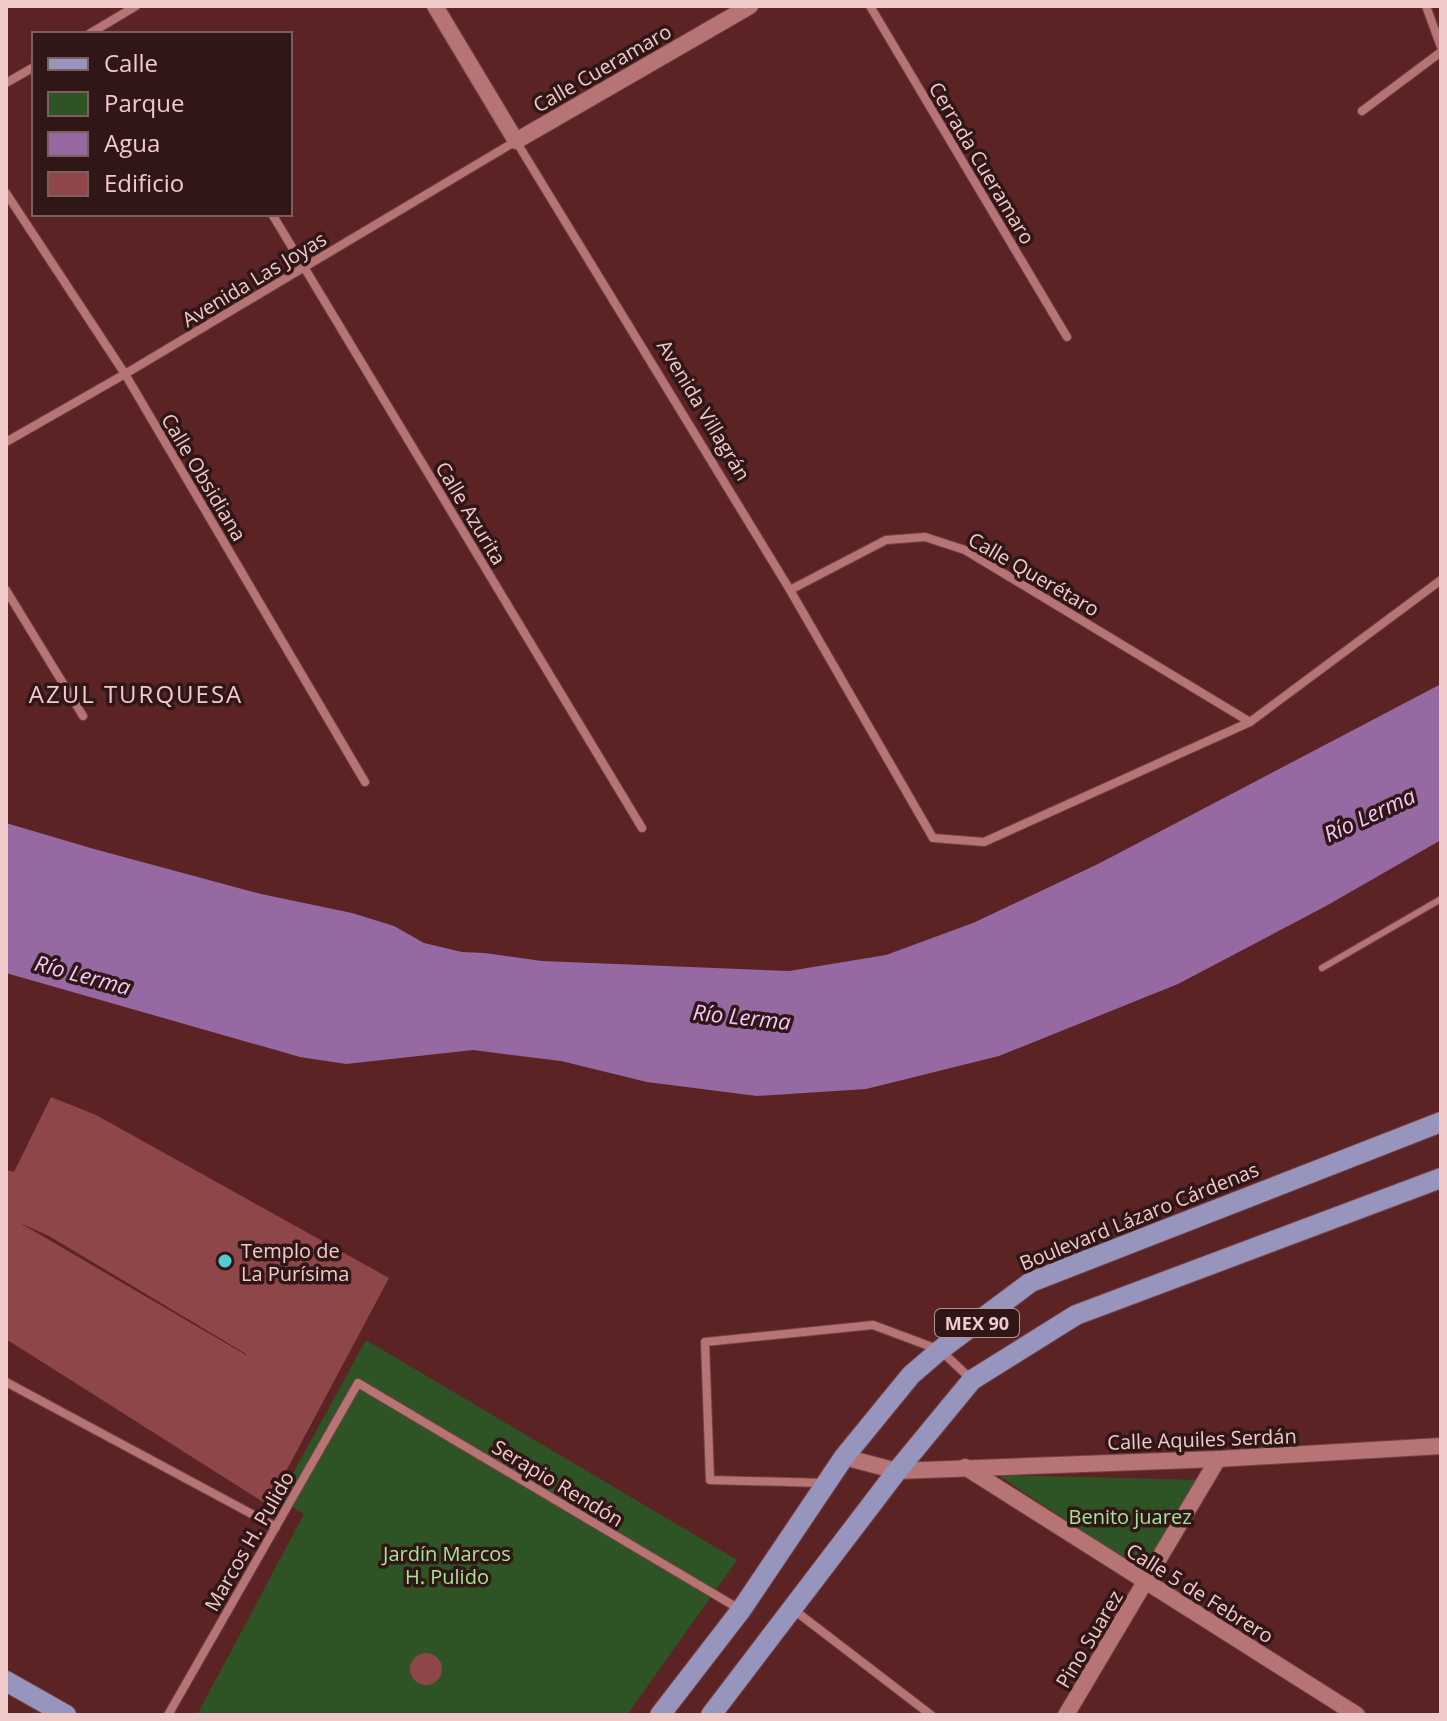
<svg xmlns="http://www.w3.org/2000/svg" width="1447" height="1721" viewBox="0 0 1447 1721" font-family="'Open Sans',sans-serif">
<style>
.green{fill:#2e5425}
.water{fill:#9769a2}
.building{fill:#8f4648;fill-rule:evenodd}
.lines{fill:none;stroke-linecap:round;stroke-linejoin:round}
.lane-casing{stroke:#734246;stroke-width:8}
.street-casing{stroke:#734246;stroke-width:10}
.secondary-casing{stroke:#734246;stroke-width:18}
.primary-casing{stroke:#734246;stroke-width:22}
.lane{stroke:#b77474;stroke-width:6}
.street{stroke:#b77474;stroke-width:8}
.secondary{stroke:#b77474;stroke-width:16}
.primary{stroke:#9795be;stroke-width:20}
.poi-dot{fill:#51ccd2;stroke:#301617;stroke-width:3}
.labels{text-anchor:middle;dominant-baseline:central;stroke-width:7;stroke-linejoin:round;paint-order:stroke}
.shield{fill:#301617;stroke:#b69494;stroke-width:2}
.shield-label{font-size:18px;font-weight:bold;fill:#efcac9}
.street-label{font-size:20px;fill:#efcac9;stroke:#301617}
.poi-label{font-size:20px;fill:#efcac9;stroke:#301617;text-anchor:start}
.park-label{font-size:20px;fill:#a3e593;stroke:#301617}
.water-label{font-size:22px;font-style:italic;fill:#efc8f9;stroke:#301617}
.quarter-label{font-size:24px;letter-spacing:2px;fill:#efcac9;stroke:#301617}
</style>
<rect width="100%" height="100%" fill="#5c2325"/>
<g class="green">
<polygon points="366,1340 737,1560 627,1715 197,1715 304,1514 279,1499"/>
<polygon points="998,1475 1200,1480 1141,1570"/>
</g>
<polygon class="water" points="1441,684 1441,840 1326,906 1178,984 999,1056 866,1089 757,1096 647,1082 561,1061 473,1050 346,1064 300,1057 6,973 6,823 94,849 261,894 352,913 394,926 424,943 462,952 484,953 542,961 789,971 886,955 973,923 1098,864"/>
<g class="building">
<path d="M 51,1097 L 96,1115 L 389,1278 L 268,1505 L 6,1339 L 6,1170 L 14,1172 ZM 20,1223 L 49,1236 L 246,1354 L 246,1355 Z"/>
<circle cx="426" cy="1669" r="16"/>
</g>
<g class="lines">
<g class="lane-casing">
<polyline id="lane" points="1322,968 1441,899"/>
</g>
<g class="street-casing">
<g id="street">
<polyline points="870,6 1067,337"/>
<polyline points="1426,6 1441,47"/>
<polyline points="89,34 136,6"/>
<polyline points="6,83 34,67"/>
<polyline points="1362,111 1441,52"/>
<polyline points="6,193 125,374 365,782"/>
<polyline points="272,214 642,828"/>
<polyline points="6,442 125,374 516,141 790,590 933,838 984,842 1250,722 1441,580"/>
<polyline points="6,590 83,716"/>
<polyline points="790,590 886,540 925,537 965,550 1250,722"/>
<polyline points="6,1382 276,1527"/>
<polyline points="824,1483 710,1480 705,1342 873,1325 940,1350 971,1379"/>
<polyline points="794,1610 931,1715"/>
<polyline points="168,1715 358,1383 741,1610"/>
</g>
</g>
<g class="secondary-casing">
<g id="secondary">
<polyline points="435,6 516,141 750,6"/>
<polyline points="844,1457 897,1471 1218,1459 1441,1446"/>
<polyline points="965,1467 1357,1715"/>
<polyline points="1066,1715 1218,1459"/>
</g>
</g>
<g class="primary-casing">
<g id="primary">
<polyline points="6,1681 66,1715"/>
<polyline points="660,1715 741,1610 844,1457 911,1375 940,1350 1031,1282 1441,1122"/>
<polyline points="711,1715 897,1471 972,1380 1076,1315 1441,1178"/>
</g>
</g>
<use href="#lane" class="lane"/>
<use href="#street" class="street"/>
<use href="#secondary" class="secondary"/>
<use href="#primary" class="primary"/>
</g>
<circle class="poi-dot" cx="225" cy="1261" r="8"/>
<g class="labels">
<rect class="shield" x="935" y="1309" width="84" height="28" rx="6"/>
<g class="shield-label">
<text x="977" y="1323">MEX 90</text>
</g>
<g class="street-label">
<text transform="translate(602 68) rotate(-30)">Calle Cueramaro</text>
<text transform="translate(982 163) rotate(59)">Cerrada Cueramaro</text>
<text transform="translate(254 279) rotate(-31)">Avenida Las Joyas</text>
<text transform="translate(704 410) rotate(59)">Avenida Villagrán</text>
<text transform="translate(204 477) rotate(59)">Calle Obsidiana</text>
<text transform="translate(471 513) rotate(59)">Calle Azurita</text>
<text transform="translate(1034 574) rotate(30)">Calle Querétaro</text>
<text transform="translate(1139 1216) rotate(-22)">Boulevard Lázaro Cárdenas</text>
<text transform="translate(1202 1439) rotate(-2)">Calle Aquiles Serdán</text>
<text transform="translate(558 1483) rotate(31)">Serapio Rendón</text>
<text transform="translate(249 1541) rotate(-60)">Marcos H. Pulido</text>
<text transform="translate(1200 1593) rotate(32)">Calle 5 de Febrero</text>
<text transform="translate(1089 1639) rotate(-59)">Pino Suarez</text>
</g>
<g class="poi-label">
<text x="241" y="1250">Templo de<tspan x="241" dy="23">La Purísima</tspan></text>
</g>
<g class="park-label">
<text x="1130" y="1516">Benito juarez</text>
<text x="447" y="1553">Jardín Marcos<tspan x="447" dy="23">H. Pulido</tspan></text>
</g>
<g class="water-label">
<text transform="translate(1369 814) rotate(-25)">Río Lerma</text>
<text transform="translate(83 974) rotate(15)">Río Lerma</text>
<text transform="translate(742 1016) rotate(6)">Río Lerma</text>
</g>
<g class="quarter-label">
<text x="136" y="693">AZUL TURQUESA</text>
</g>
</g>
<rect width="1447" height="1721" fill="none" stroke="#efcac9" stroke-width="16"/>
<rect x="32" y="32" width="260" height="184" fill="#301617" stroke="#7c5e5e" stroke-width="2"/>
<rect x="48" y="58" width="40" height="12" fill="#9795be" stroke="#7c5e5e" stroke-width="2"/>
<text x="104" y="72" font-size="24" fill="#efcac9">Calle</text>
<rect x="48" y="92" width="40" height="24" fill="#2e5425" stroke="#7c5e5e" stroke-width="2"/>
<text x="104" y="112" font-size="24" fill="#efcac9">Parque</text>
<rect x="48" y="132" width="40" height="24" fill="#9769a2" stroke="#7c5e5e" stroke-width="2"/>
<text x="104" y="152" font-size="24" fill="#efcac9">Agua</text>
<rect x="48" y="172" width="40" height="24" fill="#8f4648" stroke="#7c5e5e" stroke-width="2"/>
<text x="104" y="192" font-size="24" fill="#efcac9">Edificio</text>
</svg>
